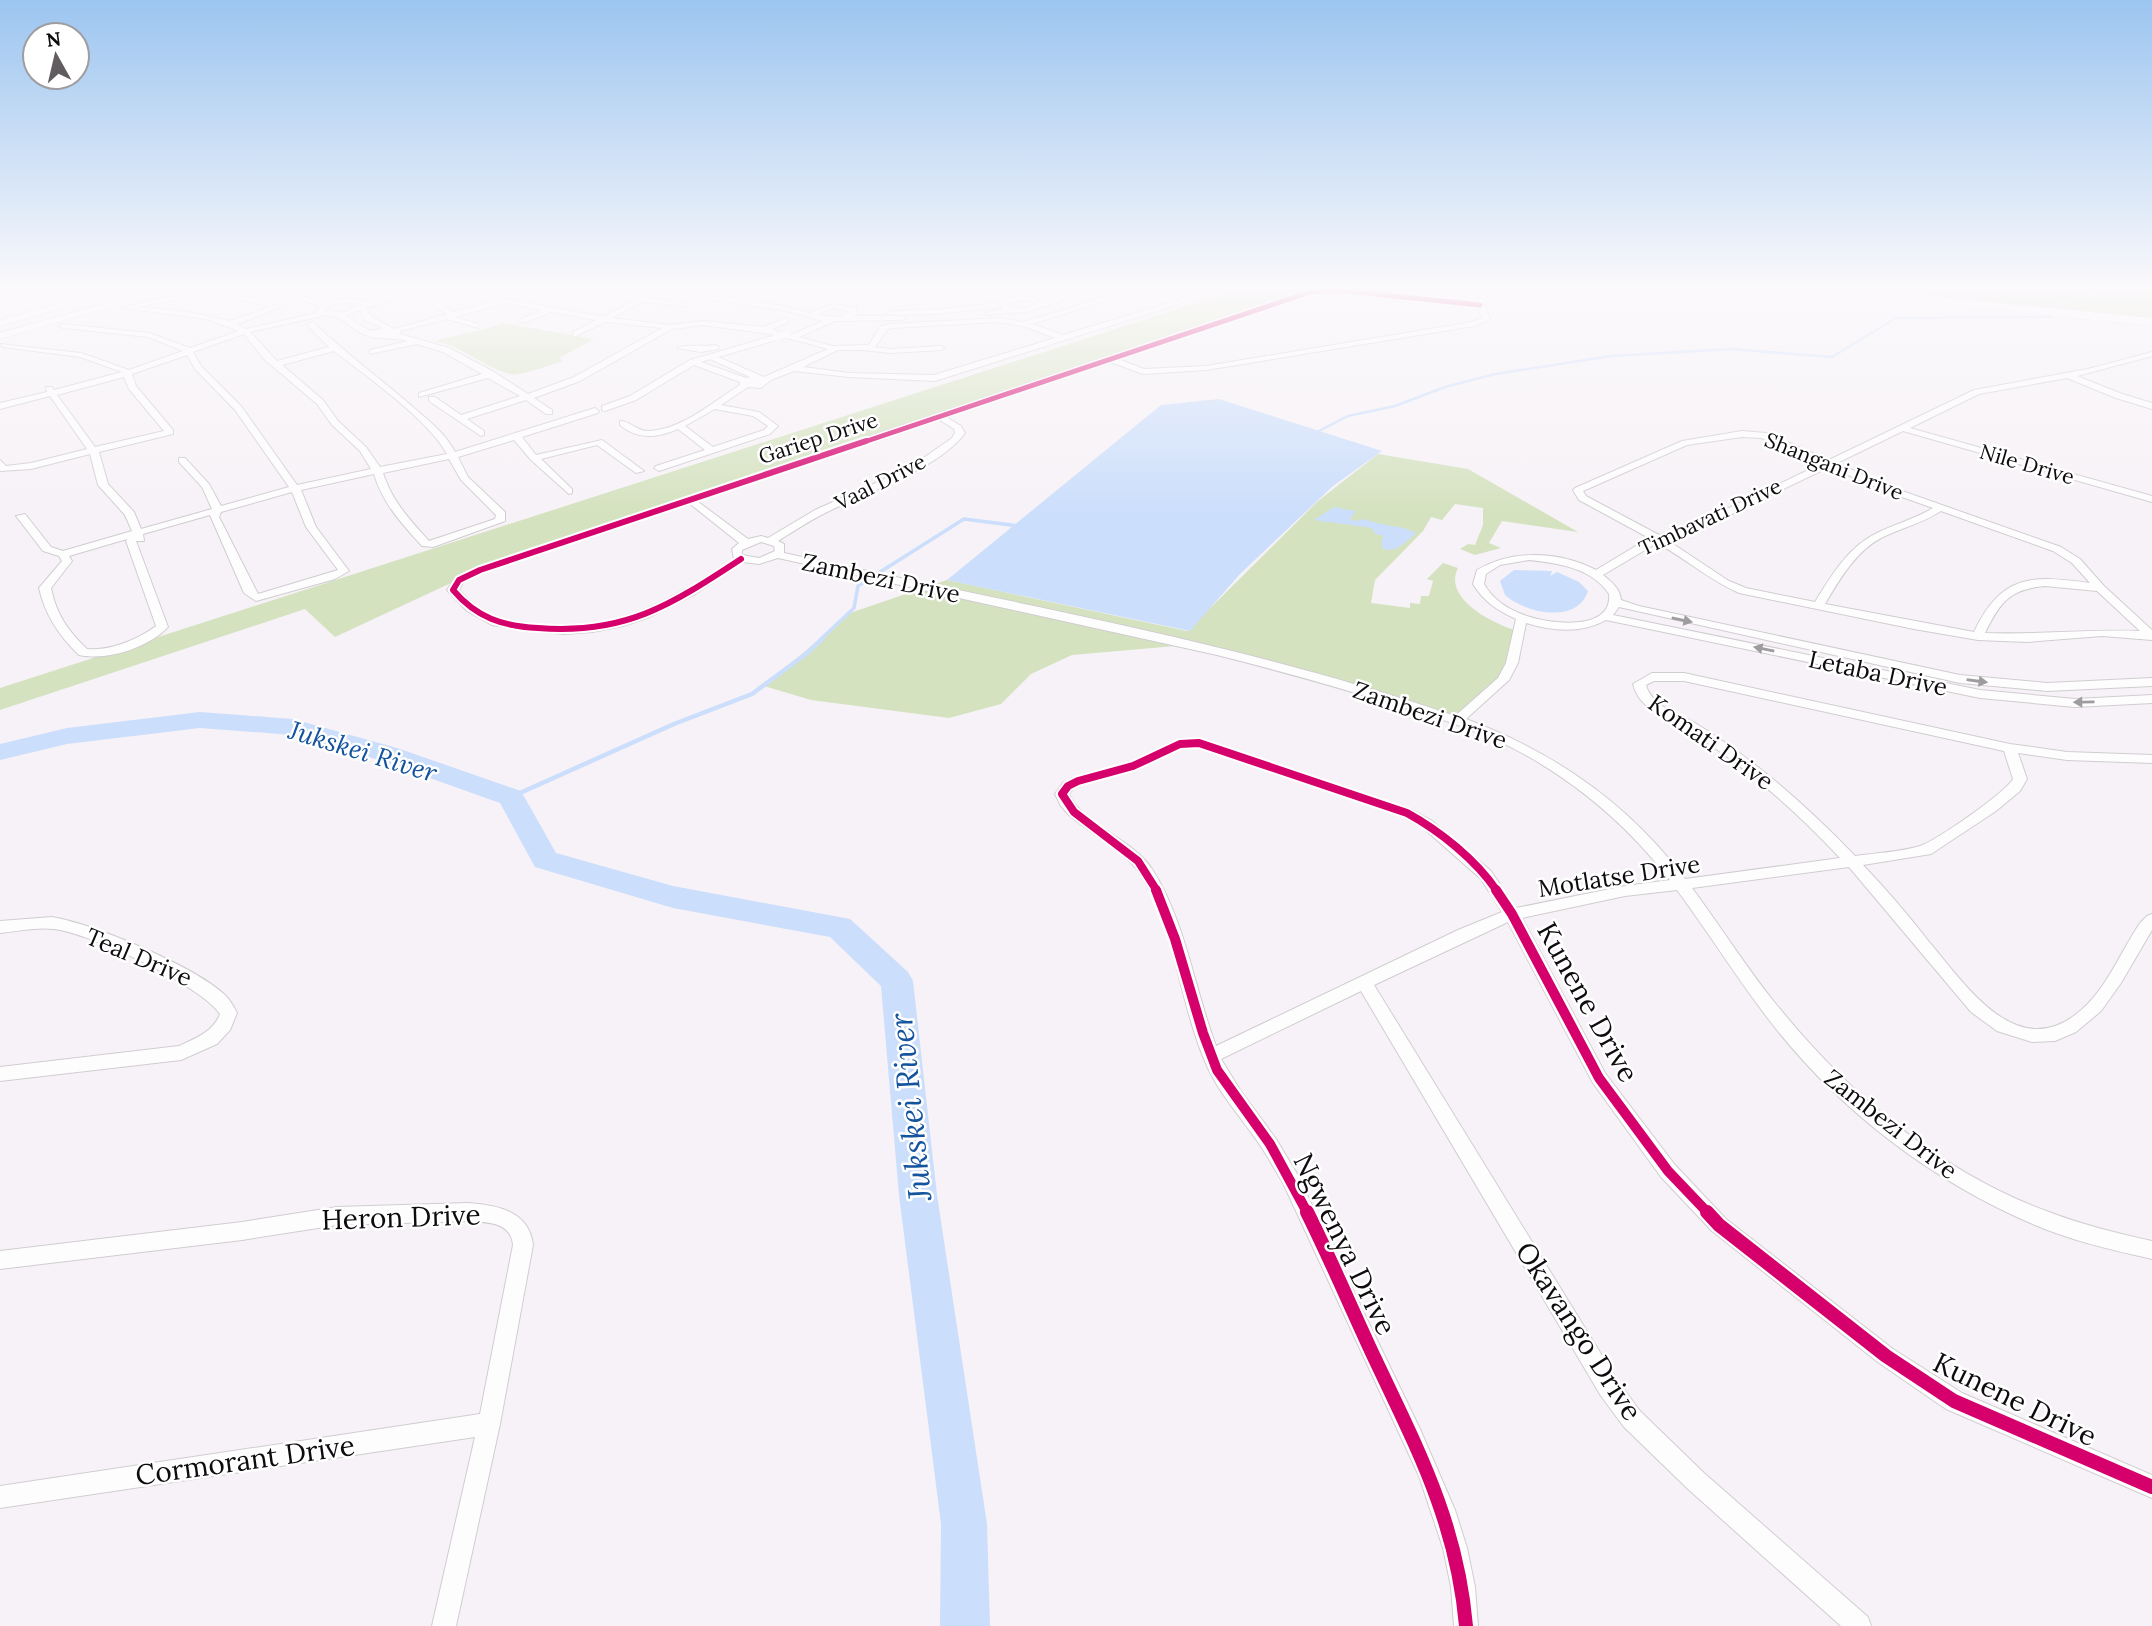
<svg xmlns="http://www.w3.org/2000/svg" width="2152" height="1626" viewBox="0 0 2152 1626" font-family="Lora,serif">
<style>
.green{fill:#d4e2bf}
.water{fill:#cbdefb}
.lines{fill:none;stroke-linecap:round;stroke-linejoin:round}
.stream-far2{stroke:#cbdefb;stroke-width:2.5}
.stream-far1{stroke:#cbdefb;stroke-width:3.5}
.stream{stroke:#cbdefb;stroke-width:4.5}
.river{fill:#cbdefb;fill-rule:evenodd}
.minor-casing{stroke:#d0cdd0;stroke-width:2}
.tertiary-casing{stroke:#d0cdd0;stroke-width:1}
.primary-casing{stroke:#d0cdd0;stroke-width:1}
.minor{fill:#fefdfe;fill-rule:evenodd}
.tertiary{fill:#fefdfe;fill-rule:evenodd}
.primary{fill:#fefdfe;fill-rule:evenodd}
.minor-bridge-casing{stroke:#d0cdd0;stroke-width:9;stroke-linecap:butt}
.minor-bridge{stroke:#fefdfe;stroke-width:8}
.cycleway-far4-casing{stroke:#fff;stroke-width:8}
.cycleway-far3-casing{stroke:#fff;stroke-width:10}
.cycleway-far2-casing{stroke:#fff;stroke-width:12}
.cycleway-far1-casing{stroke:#fff;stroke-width:15}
.cycleway-casing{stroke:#fff;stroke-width:18}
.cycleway-far4{stroke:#d6006c;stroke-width:5}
.cycleway-far3{stroke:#d6006c;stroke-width:6}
.cycleway-far2{stroke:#d6006c;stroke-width:8}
.cycleway-far1{stroke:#d6006c;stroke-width:10}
.cycleway{stroke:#d6006c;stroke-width:14}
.oneway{fill:#9e9c9e}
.labels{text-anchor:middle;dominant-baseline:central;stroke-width:5;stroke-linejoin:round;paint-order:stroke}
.far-street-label{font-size:21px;fill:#0e0b0e;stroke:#fff}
.street-label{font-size:24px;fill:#0e0b0e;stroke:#fff}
.water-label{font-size:26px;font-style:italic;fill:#14539e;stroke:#fff}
.near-street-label{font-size:28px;fill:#0e0b0e;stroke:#fff}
.near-water-label{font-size:32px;font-style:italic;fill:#14539e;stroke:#fff}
</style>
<rect width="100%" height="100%" fill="#f7f2f7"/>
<g class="green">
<polygon points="1279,288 1354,288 1378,293 1315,290 466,576 335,637 305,609 0,710 0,688 1224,294"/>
<polygon points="1947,288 2152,288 2152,319 1925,296"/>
<path d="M 502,323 L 594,339 L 559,358 L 563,361 C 552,365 520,376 510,374 C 483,367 462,346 435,341 C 458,334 481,332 502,323 Z"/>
<path d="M 1378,454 L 1468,469 L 1578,532 L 1502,521 L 1489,543 L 1501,548 L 1475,555 L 1460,549 L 1468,544 L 1475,545 L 1483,525 L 1483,508 L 1455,504 L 1442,520 L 1431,517 L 1423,531 L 1375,580 L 1371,603 L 1410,608 L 1410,603 L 1420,604 L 1421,596 L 1429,596 L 1433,581 L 1427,579 L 1443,563 L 1458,568 C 1442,599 1495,625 1518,631 L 1509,670 L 1458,720 L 1187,645 L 1072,655 L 1031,674 L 1001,704 L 949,718 L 811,700 L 764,686 L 850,613 L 947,580 L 1187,631 L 1318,501 Z"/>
</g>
<g class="water">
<polygon points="1219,399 1382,451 1333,486 1240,574 1190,631 947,580 1161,405"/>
<path d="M 1334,507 L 1356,511 L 1350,519 L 1356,521 L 1365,519 C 1381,527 1401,524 1416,533 C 1406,542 1397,553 1383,549 L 1381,541 L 1384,536 L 1375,534 L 1372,528 L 1314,520 Z"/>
<path d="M 1514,570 L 1552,571 L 1550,576 L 1557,572 L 1579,582 L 1588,591 C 1577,625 1525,613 1505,595 L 1500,581 Z"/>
</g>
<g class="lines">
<g class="stream-far2">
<polyline points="2047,308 2098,292 2123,288"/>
<polyline points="1315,433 1348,416 1395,406 1445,387 1495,374 1612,356 1731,349 1832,357 1896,318 2050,317"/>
</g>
<polyline class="stream-far1" points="821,639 854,608 858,586 964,519 1019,526"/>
<polyline class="stream" points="511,797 674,724 752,694 806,654 823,638"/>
<polygon class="river" points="200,712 293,719 397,748 521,791 556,853 673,886 850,919 908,972 913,981 937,1195 987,1524 990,1626 940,1626 941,1524 899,1195 881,986 830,937 673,908 535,867 500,803 379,760 292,735 200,728 67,744 0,760 0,744 67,728"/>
<g class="minor-casing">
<g id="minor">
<polygon points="0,288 6,288 0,290"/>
<path d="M 266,288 L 276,288 L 324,303 L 350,298 L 367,301 L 426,288 L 437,288 L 366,308 L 372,317 L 394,329 L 447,314 L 422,298 L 461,288 L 474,288 L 432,299 L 454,312 L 505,299 L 603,317 L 634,301 L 572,288 L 587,288 L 689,304 L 685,306 L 642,302 L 612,318 L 670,325 L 704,321 L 764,327 L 785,318 L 789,320 L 788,322 L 772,329 L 791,335 L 823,321 L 783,310 L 637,288 L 655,288 L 783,306 L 810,313 L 833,304 L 856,308 L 856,314 L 853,316 L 902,316 L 906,318 L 902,320 L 835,321 L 799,337 L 832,346 L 869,345 L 881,326 L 891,324 L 998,318 L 1024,322 L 1134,288 L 1177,301 L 1216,289 L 1220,291 L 935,381 L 849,377 L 794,371 L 771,380 L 761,388 L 748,387 L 721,405 L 759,412 L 778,426 L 770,434 L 659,471 L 654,468 L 656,466 L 705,450 L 678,429 C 657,438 638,440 620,425 L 620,421 C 631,421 637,432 650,431 C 683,429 714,401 740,385 L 740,382 L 694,365 L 636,400 L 605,411 L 602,410 L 602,406 L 630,396 L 690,360 L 776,335 L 704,325 L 672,329 L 580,381 L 534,398 L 552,410 L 552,414 L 546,414 L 526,400 L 467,419 L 484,431 L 484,435 L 481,436 L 429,401 L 429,397 L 435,397 L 461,415 L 520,396 L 488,378 L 419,397 L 419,393 L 482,374 L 443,352 L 417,344 L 370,354 L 370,350 L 408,341 C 393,337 377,341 363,334 C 350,327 341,316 327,315 L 250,332 L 277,361 L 329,347 L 306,324 L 313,322 C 345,353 381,379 414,408 C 430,422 445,433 455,452 L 595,408 L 599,411 L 598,413 L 522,437 L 536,455 L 602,440 L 644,471 L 636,473 L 597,445 L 541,459 L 572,489 L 572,493 L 569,494 L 531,460 L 514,440 L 458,457 L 468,477 L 505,512 L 505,521 L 433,547 L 422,546 C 402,524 383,504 374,474 L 301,490 L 316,527 L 349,571 L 335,579 L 256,601 L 244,593 L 210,515 L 143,534 L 144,541 L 136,541 L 168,627 C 148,648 107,661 79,655 C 59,636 45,615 39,588 L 62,561 L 59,556 L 43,551 L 16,516 L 25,514 L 51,547 L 63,551 L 132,531 L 125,515 L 98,485 L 90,454 L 31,469 L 0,471 L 0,460 L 6,466 L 31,463 L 87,449 L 50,396 L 0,409 L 0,403 L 47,392 L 46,387 L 52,387 L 54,390 L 122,372 L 80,357 L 3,347 L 0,344 L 81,353 L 129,370 L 183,351 L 148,337 L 63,328 L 59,326 L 63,324 L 149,333 L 190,348 L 239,331 L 206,319 L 123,308 L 155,299 L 206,292 L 240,295 L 281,307 L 237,324 L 246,329 L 316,313 L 319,306 ZM 1134,292 L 1169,303 L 1063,335 L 1032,324 ZM 206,297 L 240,299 L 270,307 L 230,321 L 189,312 L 138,307 L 173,300 ZM 354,302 L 360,305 L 343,312 L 324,310 L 335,304 ZM 505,303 L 542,310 L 521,319 L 520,321 L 524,323 L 551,312 L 596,320 L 573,332 L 573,336 L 576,336 L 605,322 L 662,328 L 574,377 L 528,394 L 494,372 L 449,348 L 400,334 L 400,331 L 447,319 L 478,328 L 478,324 L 455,317 ZM 833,308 L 849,311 L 839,317 L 817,315 ZM 360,310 L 366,321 L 383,328 L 370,331 L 346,316 ZM 998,322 L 1023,326 L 1055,338 L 934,375 L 849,373 L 803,367 L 838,350 L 862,350 L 891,353 L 941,350 L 945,348 L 941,346 L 891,349 L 875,347 L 887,330 L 891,328 ZM 244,334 L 264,359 L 317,404 L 332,425 L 360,451 L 371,469 L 297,485 L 241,406 L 201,366 L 193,352 ZM 780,336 L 828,349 L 764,377 L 718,357 L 780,339 ZM 334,351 C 365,375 429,420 447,454 L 380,467 L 366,447 L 338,421 L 323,400 L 282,365 ZM 187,355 L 195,369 L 235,410 L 289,487 L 221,506 L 209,484 L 185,458 L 179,458 L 179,462 L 202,487 L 212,509 L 141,529 L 134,512 L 108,484 L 99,452 L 173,434 L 173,430 L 136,386 L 132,374 ZM 710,359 L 750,377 L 746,378 L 701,362 ZM 124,377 L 129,389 L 164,431 L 95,447 L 57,395 ZM 715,409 L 753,416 L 768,426 L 764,430 L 713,447 L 685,426 ZM 449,459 L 461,480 L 496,515 L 495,519 L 429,541 C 409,519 392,501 383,473 ZM 292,492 L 306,527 L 338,570 L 258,594 L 219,517 L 221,512 ZM 127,539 L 126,541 L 156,626 C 137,640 110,651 87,649 C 68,631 56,614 51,588 L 72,561 L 69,556 Z"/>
<path d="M 1095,288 L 1107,288 L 1044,306 L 1025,313 L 1017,312 L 989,315 L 985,313 L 1004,309 L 1001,307 L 1002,300 C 1016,295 1030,294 1042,301 ZM 1016,300 L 1031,301 L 1035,304 L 1024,309 L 1009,306 L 1009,303 Z"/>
<path d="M 1336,288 L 1477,302 L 1483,288 L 1489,288 L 1484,305 L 1490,319 L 1474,326 L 1206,370 L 1143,374 L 1110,362 L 946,417 L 961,426 L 965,433 C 939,469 865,493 825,513 C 809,521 794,531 778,541 L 784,544 L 784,553 C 1009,603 1237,641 1455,716 L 1498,678 L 1506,663 L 1516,619 C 1497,610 1484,602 1473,584 L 1477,570 C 1513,549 1559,551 1596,570 L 1649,538 L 1579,500 L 1573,490 L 1575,488 L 1682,441 L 1742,431 L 1766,433 L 1829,460 L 1974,390 L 2088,369 L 2152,352 L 2152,356 L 2077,376 L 2122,394 L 2152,403 L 2152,409 L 2116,398 L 2067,378 L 1979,394 L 1910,428 L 2152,496 L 2152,502 L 1903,431 L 1837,463 L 1891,487 L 2061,547 L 2080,559 L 2104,586 L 2152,630 L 2152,640 L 2102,636 L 2027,642 L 1978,640 L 1914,629 L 1739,593 C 1709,580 1685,558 1657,543 L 1603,575 C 1612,582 1620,589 1621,600 L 1639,606 L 1960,675 L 2047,683 L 2152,678 L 2152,686 L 2047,691 L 1960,683 L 1619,607 L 1613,615 L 1980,690 L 2075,699 L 2152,695 L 2152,703 L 2075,707 L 1980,698 L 1606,620 C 1580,634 1553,631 1526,623 L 1518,663 L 1509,680 L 1466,719 C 1554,752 1629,804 1685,879 L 1840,858 C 1794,809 1742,763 1684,728 C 1664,716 1639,709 1633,684 L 1652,673 L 1684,673 L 2010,744 L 2067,752 L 2152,755 L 2152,763 L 2067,760 L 2018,753 L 2027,779 L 2020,791 L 1996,811 L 1931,854 L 1863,865 C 1887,890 1909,916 1930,943 C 1964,983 2015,1061 2075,1015 C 2106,992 2119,954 2140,923 L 2147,916 L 2152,914 L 2152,930 L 2121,983 L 2101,1011 L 2076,1032 L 2055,1041 L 2032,1042 L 1997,1031 L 1971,1012 L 1849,867 L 1692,888 C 1722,928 1748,971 1780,1009 C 1851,1096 1943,1174 2049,1212 C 2083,1225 2117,1233 2152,1241 L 2152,1259 C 2112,1250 2073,1241 2035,1225 C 1929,1180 1836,1108 1766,1016 C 1735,975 1708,932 1677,890 L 1625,896 L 1522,918 L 1605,1073 L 1675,1165 L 1726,1219 L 1893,1349 L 1962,1393 L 2152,1475 L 2152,1498 L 1946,1409 L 1879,1363 L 1712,1231 L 1661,1177 L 1593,1083 L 1508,922 L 1374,985 L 1617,1380 L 1640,1411 L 1704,1473 L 1868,1617 L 1871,1626 L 1841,1626 L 1688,1489 L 1624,1427 L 1601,1396 L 1361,991 L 1221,1059 L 1240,1090 L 1276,1139 L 1296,1172 L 1420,1429 L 1455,1510 L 1467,1548 L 1475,1587 L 1478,1626 L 1454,1626 L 1451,1587 L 1443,1548 L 1419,1476 L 1283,1183 C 1274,1168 1266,1153 1255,1138 C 1239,1115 1220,1094 1208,1068 C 1180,1009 1175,924 1139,872 C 1122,849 1091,834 1069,815 L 1061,806 L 1055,794 L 1063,783 L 1073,778 L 1128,763 L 1175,741 L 1199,739 L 1412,810 L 1432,821 L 1491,871 L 1516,908 L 1625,886 L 1670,880 C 1631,830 1586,790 1531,758 C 1488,733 1439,718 1392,704 C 1334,686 1276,670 1217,655 L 778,558 L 759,564 L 743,562 L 695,594 L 647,618 L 623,626 L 592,632 L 564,634 L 532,631 L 492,625 L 467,611 L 447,590 L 455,578 L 476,568 L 1307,290 ZM 1336,292 L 1477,307 L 1482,318 L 1472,322 L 1206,366 L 1144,369 L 1118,359 L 1311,294 ZM 938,419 L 954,429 L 955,433 L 952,438 L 909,468 L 815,510 L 768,538 L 761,536 L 748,539 L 697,501 ZM 1742,437 L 1761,438 L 1821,464 L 1691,526 L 1659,535 L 1586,496 L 1583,491 L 1687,445 ZM 1829,467 L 1885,491 L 1933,508 C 1915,519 1895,524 1877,533 C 1848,547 1831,576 1815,602 L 1746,588 L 1729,581 L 1667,540 L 1699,530 ZM 689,503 L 739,543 L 732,549 L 734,559 C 667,602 622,631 540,625 C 504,622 483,618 459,590 L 463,582 L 484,572 ZM 1941,511 L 2053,551 L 2072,563 L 2090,583 C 2031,575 2002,574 1974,632 L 1825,604 C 1840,579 1855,552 1881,538 C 1901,528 1923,523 1941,511 ZM 761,542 L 774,546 L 775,551 L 759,558 L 742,555 L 742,550 ZM 1529,560 C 1558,563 1592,568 1609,594 C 1613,632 1549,624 1527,616 C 1509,610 1493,600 1484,584 L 1486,574 L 1500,565 ZM 2045,586 L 2097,591 L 2140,631 C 2088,629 2037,635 1985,633 C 2000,602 2010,589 2045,586 ZM 1654,681 L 1684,681 L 2004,751 L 2013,779 C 2005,793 1936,841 1920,846 C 1900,852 1876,853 1855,856 C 1807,806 1754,759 1695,723 C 1678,713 1651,706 1646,685 ZM 1198,747 L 1402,816 L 1422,827 L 1481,879 L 1502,912 L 1458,930 L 1216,1046 C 1194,988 1186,922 1152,869 C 1132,838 1083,826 1069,794 L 1073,789 L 1083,784 L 1138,769 L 1182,748 Z"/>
<polygon points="1600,288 1611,288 1619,291 1615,293"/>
<polygon points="996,303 999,303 999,307 935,314 891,315 887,313 891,311 935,310"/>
<path d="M 715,345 L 719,347 L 718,349 L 701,352 L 677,348 C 685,344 703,347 715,345 Z"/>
<path d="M 52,917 C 94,924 194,966 225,995 C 230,1000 234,1007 237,1013 L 230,1030 L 217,1044 L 181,1060 L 0,1081 L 0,1067 L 179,1046 C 196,1038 213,1032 220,1014 C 201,985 89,933 54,929 C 36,927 18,931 0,933 L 0,921 Z"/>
<path d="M 468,1203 C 497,1205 529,1211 533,1245 L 500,1424 L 456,1626 L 432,1626 L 475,1437 L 0,1508 L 0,1486 L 480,1414 L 513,1245 C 511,1222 487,1222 468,1221 L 337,1225 L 242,1240 L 0,1269 L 0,1251 L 242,1222 L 337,1207 Z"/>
</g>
</g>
<g class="tertiary-casing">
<g id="tertiary">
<polygon points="117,288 130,288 0,326 0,320"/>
<polygon points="161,288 174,288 0,339 0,333"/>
</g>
</g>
<g class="primary-casing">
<polygon id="primary" points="1812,288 1851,288 2152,318 2152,326 1818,291"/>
</g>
<use href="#minor" class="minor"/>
<use href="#tertiary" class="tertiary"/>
<use href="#primary" class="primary"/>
<g class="minor-bridge-casing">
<polyline id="minor-bridge" points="777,337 786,334"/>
</g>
<use href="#minor-bridge" class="minor-bridge"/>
<g class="cycleway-far4-casing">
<polyline id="cycleway-far4" points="861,443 1310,292 1336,290 1480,305"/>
</g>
<g class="cycleway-far3-casing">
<path id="cycleway-far3" d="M 741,559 C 671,605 625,635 538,628 C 502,626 477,618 453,590 L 459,580 L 480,570 L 866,441"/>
</g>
<g class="cycleway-far2-casing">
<path id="cycleway-far2" d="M 1157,891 L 1138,861 L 1074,812 L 1062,794 L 1068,786 L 1078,781 L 1133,766 L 1180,744 L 1199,743 L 1407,813 C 1440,831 1476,860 1497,891"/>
</g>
<g class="cycleway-far1-casing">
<g id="cycleway-far1">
<polyline points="1156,890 1175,939 1203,1033 1217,1070 1270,1144 1308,1214"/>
<polyline points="1496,890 1512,914 1599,1078 1668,1171 1709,1214"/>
</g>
</g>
<g class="cycleway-casing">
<g id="cycleway">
<path d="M 1307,1212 C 1331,1260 1352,1310 1375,1359 C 1418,1450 1457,1523 1466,1626"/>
<polyline points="1707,1212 1719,1225 1886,1356 1954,1401 2152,1487"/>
</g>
</g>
<use href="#cycleway-far4" class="cycleway-far4"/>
<use href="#cycleway-far3" class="cycleway-far3"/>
<use href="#cycleway-far2" class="cycleway-far2"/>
<use href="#cycleway-far1" class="cycleway-far1"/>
<use href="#cycleway" class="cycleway"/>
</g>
<defs><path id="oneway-solid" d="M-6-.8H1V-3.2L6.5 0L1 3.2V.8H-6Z" transform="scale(1.75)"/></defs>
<g class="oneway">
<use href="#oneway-solid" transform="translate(1682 620) rotate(12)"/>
<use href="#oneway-solid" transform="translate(1764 649) rotate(-168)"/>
<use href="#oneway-solid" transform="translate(1977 681) rotate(8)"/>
<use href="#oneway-solid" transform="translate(2084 702) rotate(179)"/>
</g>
<linearGradient id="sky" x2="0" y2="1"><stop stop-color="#9cc5f0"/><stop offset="0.56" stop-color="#fbf9fb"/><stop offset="1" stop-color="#fbf9fb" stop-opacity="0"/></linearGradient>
<rect width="2152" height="515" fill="url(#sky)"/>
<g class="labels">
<g class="far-street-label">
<text transform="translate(818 438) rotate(-18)">Gariep Drive</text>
<text transform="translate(2027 464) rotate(16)">Nile Drive</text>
<text transform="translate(1834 466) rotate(22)">Shangani Drive</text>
<text transform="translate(880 482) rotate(-27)">Vaal Drive</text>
<text transform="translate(1710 517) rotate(-25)">Timbavati Drive</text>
</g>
<g class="street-label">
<text transform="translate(881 578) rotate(12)">Zambezi Drive</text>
<text transform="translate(1878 673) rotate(12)">Letaba Drive</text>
<text transform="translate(1430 715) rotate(19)">Zambezi Drive</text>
<text transform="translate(1711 742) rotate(35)">Komati Drive</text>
<text transform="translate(1619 876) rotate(-9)">Motlatse Drive</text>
<text transform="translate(139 957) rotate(23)">Teal Drive</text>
<text transform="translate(1891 1124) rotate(38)">Zambezi Drive</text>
</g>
<g class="water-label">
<text transform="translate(363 751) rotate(17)">Jukskei River</text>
</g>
<g class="near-street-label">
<text transform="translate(1588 1002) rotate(61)">Kunene Drive</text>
<text transform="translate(401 1217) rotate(-2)">Heron Drive</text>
<text transform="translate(1345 1244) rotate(64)">Ngwenya Drive</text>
<text transform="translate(1579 1331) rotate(57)">Okavango Drive</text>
<text transform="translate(2015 1399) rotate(26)">Kunene Drive</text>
<text transform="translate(245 1460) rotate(-8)">Cormorant Drive</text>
</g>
<g class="near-water-label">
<text transform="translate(910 1107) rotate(-96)">Jukskei River</text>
</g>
</g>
<g transform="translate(56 56) rotate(352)"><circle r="33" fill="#ffffff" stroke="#9f9d9f" stroke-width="2"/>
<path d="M0-5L12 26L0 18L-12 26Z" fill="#605c60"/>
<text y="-10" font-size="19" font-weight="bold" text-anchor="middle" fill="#0e0b0e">N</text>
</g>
</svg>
